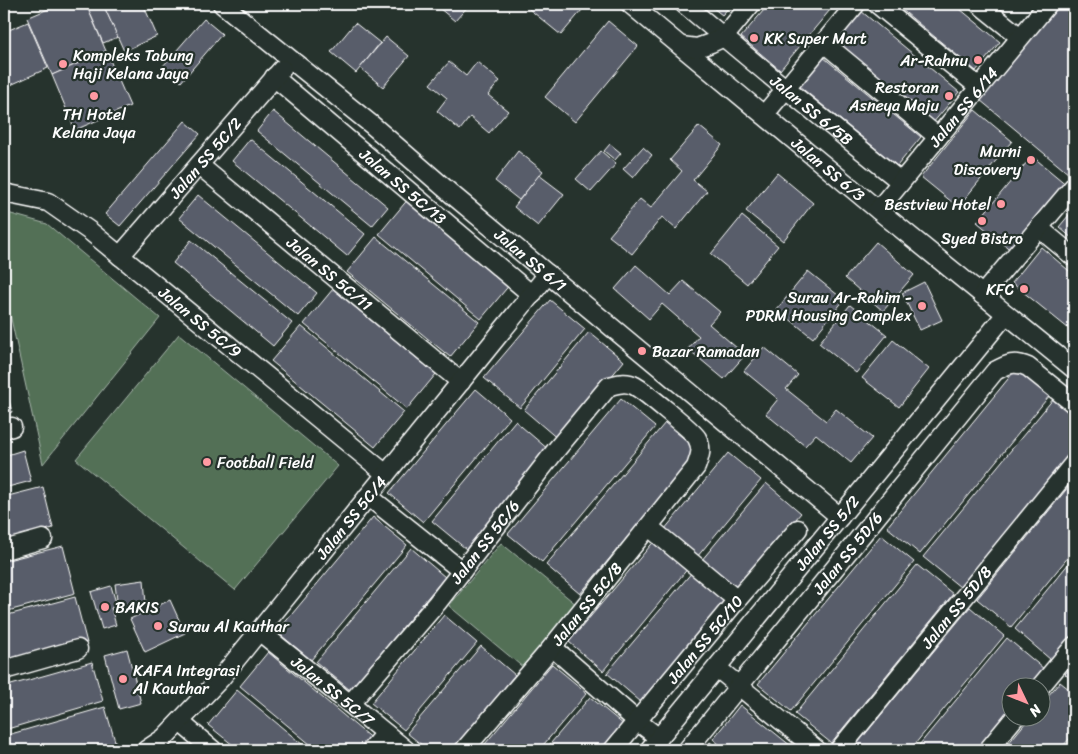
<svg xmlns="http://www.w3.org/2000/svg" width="1078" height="754" viewBox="0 0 1078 754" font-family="Sriracha,sans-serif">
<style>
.green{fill:#526f57;stroke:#a8b7ab}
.building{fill:#595d6b;stroke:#fff}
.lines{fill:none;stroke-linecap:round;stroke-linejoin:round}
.minor-casing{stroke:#fff;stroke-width:21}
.minor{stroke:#26332d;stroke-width:18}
.poi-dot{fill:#ff9aa2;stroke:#26332d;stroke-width:2}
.labels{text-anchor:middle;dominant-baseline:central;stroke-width:4.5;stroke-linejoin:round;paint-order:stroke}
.poi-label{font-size:16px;fill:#fff;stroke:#26332d;text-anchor:start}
.street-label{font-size:16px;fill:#fff;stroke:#26332d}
</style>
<rect width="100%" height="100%" fill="#26332d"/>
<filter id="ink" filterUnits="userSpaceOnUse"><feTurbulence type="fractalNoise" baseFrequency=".02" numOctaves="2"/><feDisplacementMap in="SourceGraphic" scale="10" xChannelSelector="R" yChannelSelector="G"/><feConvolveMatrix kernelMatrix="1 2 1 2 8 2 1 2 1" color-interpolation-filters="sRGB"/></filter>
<g filter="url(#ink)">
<g class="green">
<polygon points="4,212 47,224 160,318 43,464 4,287"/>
<polygon points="179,334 338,466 235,590 76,459"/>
<polygon points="501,543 577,605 525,669 449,606"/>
</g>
<g class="building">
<polygon points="60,4 86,4 106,51 52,75 27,18"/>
<polygon points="91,4 103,4 118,37 103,43 87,6"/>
<polygon points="103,4 143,4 157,36 124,51"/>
<polygon points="434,4 470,4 455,21"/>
<polygon points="523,4 587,4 561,35"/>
<polygon points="708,4 732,4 722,15"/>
<polygon points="769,4 835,4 780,70 741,37"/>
<polygon points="895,4 954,4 1000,42 976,71"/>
<polygon points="1060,4 1074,4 1074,168 1069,174 980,100"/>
<polygon points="861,11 959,92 932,124 835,43"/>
<polygon points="204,19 222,34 181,82 163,66"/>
<polygon points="608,21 638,46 575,122 545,97"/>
<polygon points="28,22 48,68 4,88 4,32"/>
<polygon points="355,23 380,43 356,73 331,52"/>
<polygon points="386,37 409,56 383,87 360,68"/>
<polygon points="106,51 130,106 75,130 52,75"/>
<polygon points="823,57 921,137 897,166 799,86"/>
<polygon points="449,62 466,76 477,62 500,81 488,95 508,111 489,133 470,117 460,130 437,111 447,98 430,84"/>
<polygon points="975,110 1012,141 958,207 921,177"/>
<polygon points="273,111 388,207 372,226 257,131"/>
<polygon points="185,121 200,134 120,226 105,214"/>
<polygon points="699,126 722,145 693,180 707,191 676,229 662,217 632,254 609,236 640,199 651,208 682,171 670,160"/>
<polygon points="250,139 365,234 347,256 232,161"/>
<polygon points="610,144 621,153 615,160 604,151"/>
<polygon points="643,147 652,155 633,178 623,169"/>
<polygon points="518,151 543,171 519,200 495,181"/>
<polygon points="601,151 616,164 591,192 576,179"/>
<polygon points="1032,156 1068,186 1013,252 977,222"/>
<polygon points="777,173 813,203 783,241 746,211"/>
<polygon points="539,175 564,194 538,226 514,207"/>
<polygon points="198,195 317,293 298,316 179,218"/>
<polygon points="409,198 511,283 481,319 379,234"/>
<polygon points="1074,209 1074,240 1059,227"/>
<polygon points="742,216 778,246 747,284 711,254"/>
<polygon points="376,237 479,322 450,357 347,272"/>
<polygon points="191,240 292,323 273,346 173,263"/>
<polygon points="876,242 914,275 883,311 845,278"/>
<polygon points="1041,247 1074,275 1074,333 1012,283"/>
<polygon points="636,265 670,295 683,281 720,312 709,324 745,355 724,379 688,349 699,336 662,304 649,319 615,289"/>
<polygon points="808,271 844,300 813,338 777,309"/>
<polygon points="924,282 942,320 920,330 902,293"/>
<polygon points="333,289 436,374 407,409 304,324"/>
<polygon points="550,300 585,329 520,408 484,378"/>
<polygon points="850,305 887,335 856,373 819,343"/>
<polygon points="301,326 404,412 375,447 271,361"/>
<polygon points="589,332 624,361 559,440 524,410"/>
<polygon points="893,340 929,369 899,407 862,378"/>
<polygon points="764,347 798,375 786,389 826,421 836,409 872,438 851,463 816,434 805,446 766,414 778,399 744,371"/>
<polygon points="1017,368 1050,395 920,554 887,527"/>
<polygon points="4,381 12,412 4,414"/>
<polygon points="476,389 510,418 423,522 389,493"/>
<polygon points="1054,398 1074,415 1074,448 960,587 923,557"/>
<polygon points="621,399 655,427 542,562 508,534"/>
<polygon points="515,421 549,450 466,549 432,521"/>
<polygon points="665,423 699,451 580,594 546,565"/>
<polygon points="23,450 31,481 4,488 4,456"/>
<polygon points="728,453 761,480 697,557 664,530"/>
<polygon points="1074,480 1074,550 1011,627 977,599"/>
<polygon points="766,483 801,513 736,590 701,561"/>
<polygon points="43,487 53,528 4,541 4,497"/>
<polygon points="373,517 407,545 311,660 277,632"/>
<polygon points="881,535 914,562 791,711 758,684"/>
<polygon points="656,539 689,567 603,671 569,642"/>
<polygon points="63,546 75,593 4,612 4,561"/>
<polygon points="411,548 445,577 350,690 316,662"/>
<polygon points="1074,557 1074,632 1051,660 1015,629"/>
<polygon points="917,565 953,594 831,743 795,714"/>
<polygon points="693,571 727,600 641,702 607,673"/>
<polygon points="144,580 146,604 118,608 115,584"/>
<polygon points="111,586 117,606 111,608 116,625 102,629 91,592"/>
<polygon points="75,597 87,643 4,664 4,616"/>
<polygon points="170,600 185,633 145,652 130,619"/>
<polygon points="970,607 1004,636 910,750 852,750"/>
<polygon points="444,615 477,643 404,730 371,703"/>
<polygon points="1007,638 1044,669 1029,686 1010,686 1010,709 977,750 915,750"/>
<polygon points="481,646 515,675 452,750 428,750 407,733"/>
<polygon points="127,649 141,703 119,709 105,655"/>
<polygon points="268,652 373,740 364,750 317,750 240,686"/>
<polygon points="92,662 103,701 4,730 4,687"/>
<polygon points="552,664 587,693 539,750 480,750"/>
<polygon points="1074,664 1074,682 1065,674"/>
<polygon points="1060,682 1074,693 1074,733 1060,750 1003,750 1031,716 1040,716 1040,705"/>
<polygon points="237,690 309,750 239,750 208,725"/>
<polygon points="590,697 624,725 603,750 545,750"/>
<polygon points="740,705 796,750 726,750 713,739"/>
<polygon points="105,707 117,748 110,750 4,750 4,736"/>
<polygon points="1074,739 1074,750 1065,750"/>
<polygon points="710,742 720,750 704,750"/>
</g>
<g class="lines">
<g class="minor-casing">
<g id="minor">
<path id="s1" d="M 222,4 L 372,125 L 455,197 L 840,517"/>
<path id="s2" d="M 630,4 L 878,210 L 1074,369"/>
<path id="s3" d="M 684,4 L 786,89 L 901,182"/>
<polyline points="877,4 979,87"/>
<polyline points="979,4 1020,37"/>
<polyline points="824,43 938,137"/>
<polyline points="681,46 697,48 711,43 724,37 751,4"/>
<path id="s4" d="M 274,77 L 532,295"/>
<polyline points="764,115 856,4"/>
<path id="s5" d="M 199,165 L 461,382"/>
<path id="s6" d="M 4,193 L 48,202 L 91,232 L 386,474"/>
<path id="s7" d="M 878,210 L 1048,4"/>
<polyline points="1039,228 1074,257"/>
<path id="s8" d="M 120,256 L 282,69"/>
<polyline points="982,295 1074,186"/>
<polyline points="4,429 12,427"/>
<polyline points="368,496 462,571"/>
<polyline points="649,527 737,600"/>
<polyline points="4,550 43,539"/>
<path id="s9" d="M 259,631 L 350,704 L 406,750"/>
<polyline points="552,647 637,721 659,738"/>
<polyline points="717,668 817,750"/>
<polyline points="4,670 78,649"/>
<polyline points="1040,687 1074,646"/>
<path id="s10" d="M 350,704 L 437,603 L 556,450 L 609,386 C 618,384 626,381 635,386 C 644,391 693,431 697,438 C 703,450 700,455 696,467 L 552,647 L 464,750"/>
<polyline points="180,722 213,750"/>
<path id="s11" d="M 146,750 L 164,738 L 221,678 L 548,274"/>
<polyline points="371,750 385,733"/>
<path id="s12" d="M 613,750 L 737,600 L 798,529"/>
<path id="s13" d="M 649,750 L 1006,314"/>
<path id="s14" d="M 687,750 L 995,371 C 1008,364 1014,361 1028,367 L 1074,404"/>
<path id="s15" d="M 839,750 L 1074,463"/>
<polyline points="988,750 1016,716"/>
</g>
</g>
<use href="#minor" class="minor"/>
</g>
</g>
<g class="poi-dot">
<circle cx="754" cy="38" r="5"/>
<circle cx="978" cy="60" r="5"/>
<circle cx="63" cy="64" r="5"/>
<circle cx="94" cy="96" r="5"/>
<circle cx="949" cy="96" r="5"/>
<circle cx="1031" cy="160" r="5"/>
<circle cx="1001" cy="204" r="5"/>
<circle cx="982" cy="221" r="5"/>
<circle cx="1024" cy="289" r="5"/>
<circle cx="922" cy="306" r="5"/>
<circle cx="642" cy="351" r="5"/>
<circle cx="207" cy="462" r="5"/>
<circle cx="105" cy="607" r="5"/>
<circle cx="158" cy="626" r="5"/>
<circle cx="123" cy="679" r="5"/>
</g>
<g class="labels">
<g class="poi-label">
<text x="764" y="38">KK Super Mart</text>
<text x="73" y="55">Kompleks Tabung<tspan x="73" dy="18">Haji Kelana Jaya</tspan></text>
<text x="968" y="60" text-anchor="end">Ar-Rahnu</text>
<text x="939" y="87" text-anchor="end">Restoran<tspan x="939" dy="18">Asneya Maju</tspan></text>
<text x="94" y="114" text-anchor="middle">TH Hotel<tspan x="94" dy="18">Kelana Jaya</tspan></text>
<text x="1021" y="151" text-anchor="end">Murni<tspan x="1021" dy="18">Discovery</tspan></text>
<text x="991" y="204" text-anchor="end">Bestview Hotel</text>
<text x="982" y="238" text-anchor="middle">Syed Bistro</text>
<text x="1014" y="289" text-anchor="end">KFC</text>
<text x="912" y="297" text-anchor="end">Surau Ar-Rahim -<tspan x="912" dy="18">PDRM Housing Complex</tspan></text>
<text x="652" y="351">Bazar Ramadan</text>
<text x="217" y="462">Football Field</text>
<text x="115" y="607">BAKIS</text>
<text x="168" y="626">Surau Al Kauthar</text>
<text x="133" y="670">KAFA Integrasi<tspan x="133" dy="18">Al Kauthar</tspan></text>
</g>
<g class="street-label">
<text stroke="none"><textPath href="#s7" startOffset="134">Jalan SS 6/14</textPath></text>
<text stroke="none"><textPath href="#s3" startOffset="166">Jalan SS 6/5B</textPath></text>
<text stroke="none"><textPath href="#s8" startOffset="130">Jalan SS 5C/2</textPath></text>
<text stroke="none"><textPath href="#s2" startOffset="258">Jalan SS 6/3</textPath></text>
<text stroke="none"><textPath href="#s4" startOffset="169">Jalan SS 5C/13</textPath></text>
<text stroke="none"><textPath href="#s1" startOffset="401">Jalan SS 6/1</textPath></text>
<text stroke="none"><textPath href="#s5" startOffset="170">Jalan SS 5C/11</textPath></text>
<text stroke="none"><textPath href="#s6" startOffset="239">Jalan SS 5C/9</textPath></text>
<text stroke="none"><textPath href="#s11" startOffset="311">Jalan SS 5C/4</textPath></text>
<text stroke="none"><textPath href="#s13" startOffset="281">Jalan SS 5/2</textPath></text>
<text stroke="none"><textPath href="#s10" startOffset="211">Jalan SS 5C/6</textPath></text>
<text stroke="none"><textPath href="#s14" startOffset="254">Jalan SS 5D/6</textPath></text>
<text transform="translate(587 604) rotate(-51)">Jalan SS 5C/8</text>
<text stroke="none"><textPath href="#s15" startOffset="185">Jalan SS 5D/8</textPath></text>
<text stroke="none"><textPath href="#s12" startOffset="144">Jalan SS 5C/10</textPath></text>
<text stroke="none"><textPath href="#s9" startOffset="95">Jalan SS 5C/7</textPath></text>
</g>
</g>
<rect width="1078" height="754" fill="none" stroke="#26332d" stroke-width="20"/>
<rect x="10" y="10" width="1058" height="734" fill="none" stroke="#fff" stroke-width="2" filter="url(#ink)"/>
<g transform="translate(1026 702) rotate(133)"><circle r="24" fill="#26332d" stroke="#7d8581"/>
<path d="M0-4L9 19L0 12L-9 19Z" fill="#ff9aa2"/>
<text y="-8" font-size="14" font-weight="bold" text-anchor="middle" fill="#ffffff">N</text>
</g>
</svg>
